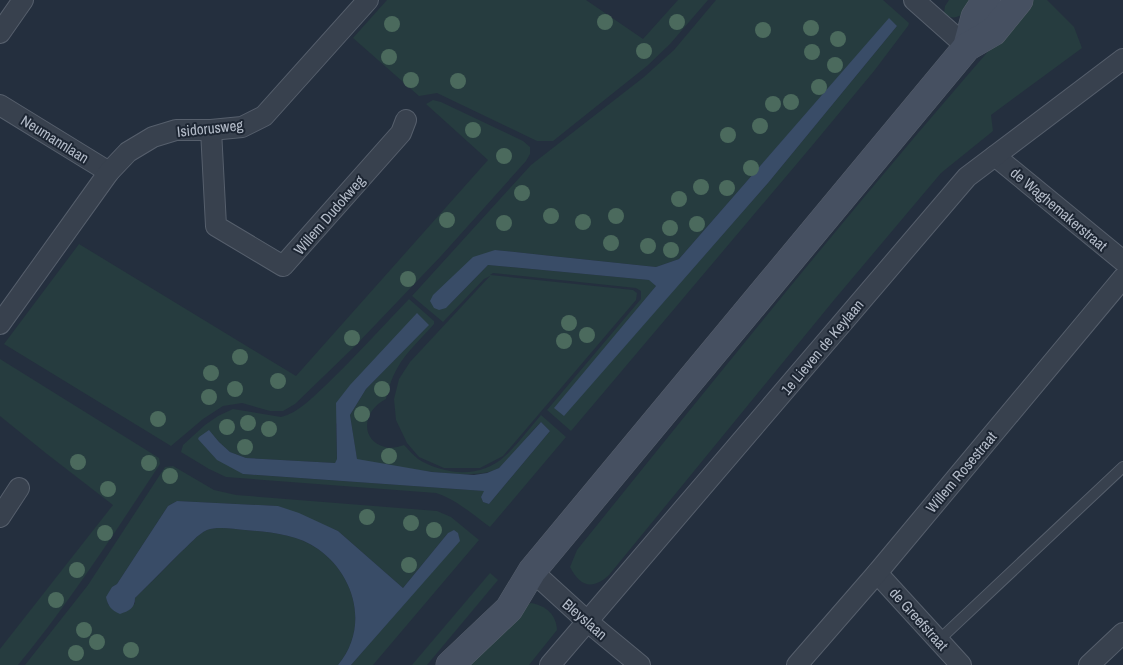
<svg xmlns="http://www.w3.org/2000/svg" width="1123" height="665" viewBox="0 0 1123 665" font-family="'Archivo Narrow',sans-serif">
<style>
.green{fill:#263c3f;fill-rule:evenodd}
.water{fill:#394c67}
.lines{fill:none;stroke-linecap:round;stroke-linejoin:round}
.lane-casing{stroke:#565f6c;stroke-width:12}
.street-casing{stroke:#565f6c;stroke-width:22}
.secondary-casing{stroke:#565f6c;stroke-width:29}
.lane{stroke:#38414e;stroke-width:10}
.street{stroke:#38414e;stroke-width:20}
.secondary{stroke:#465061;stroke-width:28}
.tree{fill:#4b6a5d}
.labels{text-anchor:middle;dominant-baseline:central;stroke-width:4;stroke-linejoin:round;paint-order:stroke}
.street-label{font-size:15px;fill:#b4bcc9;stroke:#1d2633}
</style>
<rect width="100%" height="100%" fill="#242f3e"/>
<g class="green">
<polygon points="387,0 586,0 643,39 678,0 708,0 670,44 647,66 553,141 537,141 437,93 419,96 353,38"/>
<path d="M 716,0 L 883,0 L 909,23 L 908,26 L 874,71 L 811,147 L 571,431 L 547,410 L 641,299 L 641,291 L 636,288 L 493,273 L 490,275 L 633,290 L 637,293 L 636,300 L 503,456 L 480,468 L 444,468 L 419,457 L 407,443 L 396,420 L 394,399 L 399,379 L 410,362 L 490,276 L 484,279 L 443,322 L 412,296 L 531,165 L 644,77 L 674,50 ZM 889,19 L 897,26 L 768,183 L 564,415 L 555,408 L 656,286 L 650,280 L 488,265 L 446,308 L 495,250 L 656,267 L 679,259 Z"/>
<path d="M 949,0 L 974,0 C 967,10 957,25 944,13 L 945,6 Z"/>
<path d="M 1033,0 L 1047,0 L 1074,27 L 1082,48 L 991,115 L 993,131 L 941,173 L 834,300 L 609,575 C 593,590 580,587 570,567 L 577,550 C 726,365 875,179 1033,0 Z"/>
<polygon points="433,100 441,102 523,141 530,147 530,154 526,161 441,256 355,346 295,404 283,411 270,411 242,403 223,406 203,419 171,446 4,344 79,244 296,376 488,160 426,104"/>
<path d="M 409,299 L 434,321 L 434,324 C 410,351 394,362 386,399 C 363,410 359,440 385,447 C 391,449 398,447 404,445 C 409,450 413,455 418,459 C 444,475 481,479 505,456 C 518,444 529,429 541,415 L 566,437 L 490,527 C 472,514 457,500 436,493 L 226,477 L 209,469 L 181,452 L 183,445 L 205,425 L 218,416 L 233,409 L 281,417 C 298,413 312,398 325,386 C 354,358 381,328 409,299 ZM 417,314 L 428,325 L 366,389 L 350,415 L 357,460 C 386,464 478,485 500,467 C 515,455 527,435 541,422 L 550,431 L 489,504 L 483,502 L 481,497 L 485,491 L 243,474 L 209,430 L 219,442 L 230,452 L 246,458 L 335,463 L 337,460 L 336,424 Z"/>
<path d="M 0,359 L 159,458 L 160,464 C 115,532 70,602 18,665 L 0,665 L 0,649 L 113,505 L 47,454 L 0,416 Z"/>
<path d="M 173,466 L 214,490 L 236,495 L 437,511 L 451,517 L 479,540 L 373,665 L 351,665 L 459,541 L 459,536 L 448,533 L 403,588 L 338,531 L 278,506 L 177,501 L 168,506 L 117,584 L 112,587 L 107,597 L 108,605 L 135,604 L 135,598 C 150,583 166,568 181,552 C 189,545 198,534 207,530 C 218,526 234,529 245,530 C 270,532 297,534 318,549 C 356,576 369,628 338,665 L 25,665 L 88,585 L 165,467 Z"/>
<polygon points="490,573 498,580 427,665 412,665"/>
<path d="M 531,603 C 546,606 556,614 557,630 L 529,665 L 469,665 L 523,607 Z"/>
</g>
<g class="water">
<polygon points="889,18 897,26 768,183 564,416 554,408 656,286 649,280 488,265 446,308 439,310 434,308 430,301 433,295 473,257 495,250 656,267 679,259"/>
<polygon points="417,313 429,325 366,389 350,415 357,459 432,472 474,475 487,473 499,468 541,422 550,431 489,504 483,502 481,497 484,491 243,474 217,460 198,439 199,437 209,430 219,442 230,452 246,458 335,463 337,459 336,403 350,385"/>
<path d="M 177,501 L 278,506 L 299,513 L 338,531 L 403,588 L 448,533 L 454,530 L 458,533 L 460,541 L 351,665 L 338,665 C 369,628 356,576 318,549 C 297,534 270,532 245,530 C 234,529 218,526 207,530 C 198,534 189,545 181,552 C 166,567 151,582 135,598 C 135,608 129,611 120,614 C 111,610 108,606 106,597 L 112,587 L 117,584 L 168,506 Z"/>
</g>
<g class="lines">
<g class="lane-casing">
<polyline id="lane" points="939,640 1123,467"/>
</g>
<g class="street-casing">
<g id="street">
<polyline points="914,0 967,47"/>
<polyline points="0,33 23,0"/>
<polyline points="0,105 109,172"/>
<polyline points="211,130 216,226 283,266 401,133 406,120"/>
<polyline points="995,156 1123,261"/>
<polyline points="0,324 109,172 128,152 153,137 176,130 211,130 242,127 264,116 368,0"/>
<polyline points="0,517 19,488"/>
<polyline points="532,571 588,622 640,665"/>
<polyline points="877,573 961,665"/>
<polyline points="550,665 967,177 1123,59"/>
<polyline points="797,665 877,573 1123,278"/>
<polyline points="1089,665 1123,633"/>
</g>
</g>
<g class="secondary-casing">
<g id="secondary">
<polyline points="967,47 975,17 986,0"/>
<polyline points="450,665 509,609 532,571 967,47 993,32 1019,0"/>
</g>
</g>
<use href="#lane" class="lane"/>
<use href="#street" class="street"/>
<use href="#secondary" class="secondary"/>
</g>
<g class="tree">
<circle cx="605" cy="22" r="8"/>
<circle cx="677" cy="22" r="8"/>
<circle cx="392" cy="24" r="8"/>
<circle cx="811" cy="28" r="8"/>
<circle cx="763" cy="30" r="8"/>
<circle cx="838" cy="39" r="8"/>
<circle cx="644" cy="51" r="8"/>
<circle cx="812" cy="52" r="8"/>
<circle cx="389" cy="57" r="8"/>
<circle cx="835" cy="65" r="8"/>
<circle cx="411" cy="80" r="8"/>
<circle cx="458" cy="81" r="8"/>
<circle cx="819" cy="87" r="8"/>
<circle cx="791" cy="102" r="8"/>
<circle cx="773" cy="104" r="8"/>
<circle cx="760" cy="126" r="8"/>
<circle cx="473" cy="130" r="8"/>
<circle cx="728" cy="135" r="8"/>
<circle cx="504" cy="156" r="8"/>
<circle cx="751" cy="168" r="8"/>
<circle cx="701" cy="187" r="8"/>
<circle cx="727" cy="188" r="8"/>
<circle cx="522" cy="193" r="8"/>
<circle cx="679" cy="199" r="8"/>
<circle cx="551" cy="216" r="8"/>
<circle cx="616" cy="216" r="8"/>
<circle cx="447" cy="220" r="8"/>
<circle cx="583" cy="222" r="8"/>
<circle cx="504" cy="223" r="8"/>
<circle cx="697" cy="224" r="8"/>
<circle cx="670" cy="228" r="8"/>
<circle cx="611" cy="243" r="8"/>
<circle cx="648" cy="246" r="8"/>
<circle cx="671" cy="250" r="8"/>
<circle cx="408" cy="279" r="8"/>
<circle cx="569" cy="323" r="8"/>
<circle cx="587" cy="335" r="8"/>
<circle cx="352" cy="338" r="8"/>
<circle cx="564" cy="341" r="8"/>
<circle cx="240" cy="357" r="8"/>
<circle cx="211" cy="373" r="8"/>
<circle cx="278" cy="381" r="8"/>
<circle cx="235" cy="389" r="8"/>
<circle cx="382" cy="389" r="8"/>
<circle cx="209" cy="397" r="8"/>
<circle cx="362" cy="414" r="8"/>
<circle cx="158" cy="419" r="8"/>
<circle cx="248" cy="423" r="8"/>
<circle cx="227" cy="427" r="8"/>
<circle cx="269" cy="429" r="8"/>
<circle cx="245" cy="447" r="8"/>
<circle cx="389" cy="456" r="8"/>
<circle cx="78" cy="462" r="8"/>
<circle cx="149" cy="463" r="8"/>
<circle cx="170" cy="476" r="8"/>
<circle cx="108" cy="489" r="8"/>
<circle cx="367" cy="517" r="8"/>
<circle cx="411" cy="523" r="8"/>
<circle cx="434" cy="530" r="8"/>
<circle cx="105" cy="533" r="8"/>
<circle cx="409" cy="565" r="8"/>
<circle cx="77" cy="570" r="8"/>
<circle cx="56" cy="600" r="8"/>
<circle cx="84" cy="630" r="8"/>
<circle cx="97" cy="642" r="8"/>
<circle cx="131" cy="650" r="8"/>
<circle cx="76" cy="653" r="8"/>
</g>
<g class="labels">
<g class="street-label">
<text transform="translate(210 128) rotate(-6)">Isidorusweg</text>
<text transform="translate(55 139) rotate(32)">Neumannlaan</text>
<text transform="translate(1059 209) rotate(40)">de Waghemakerstraat</text>
<text transform="translate(329 215) rotate(-49)">Willem Dudokweg</text>
<text transform="translate(822 347) rotate(-50)">1e Lieven de Keylaan</text>
<text transform="translate(961 472) rotate(-50)">Willem Rosestraat</text>
<text transform="translate(585 619) rotate(41)">Bleyslaan</text>
<text transform="translate(919 619) rotate(48)">de Greefstraat</text>
</g>
</g>
</svg>
